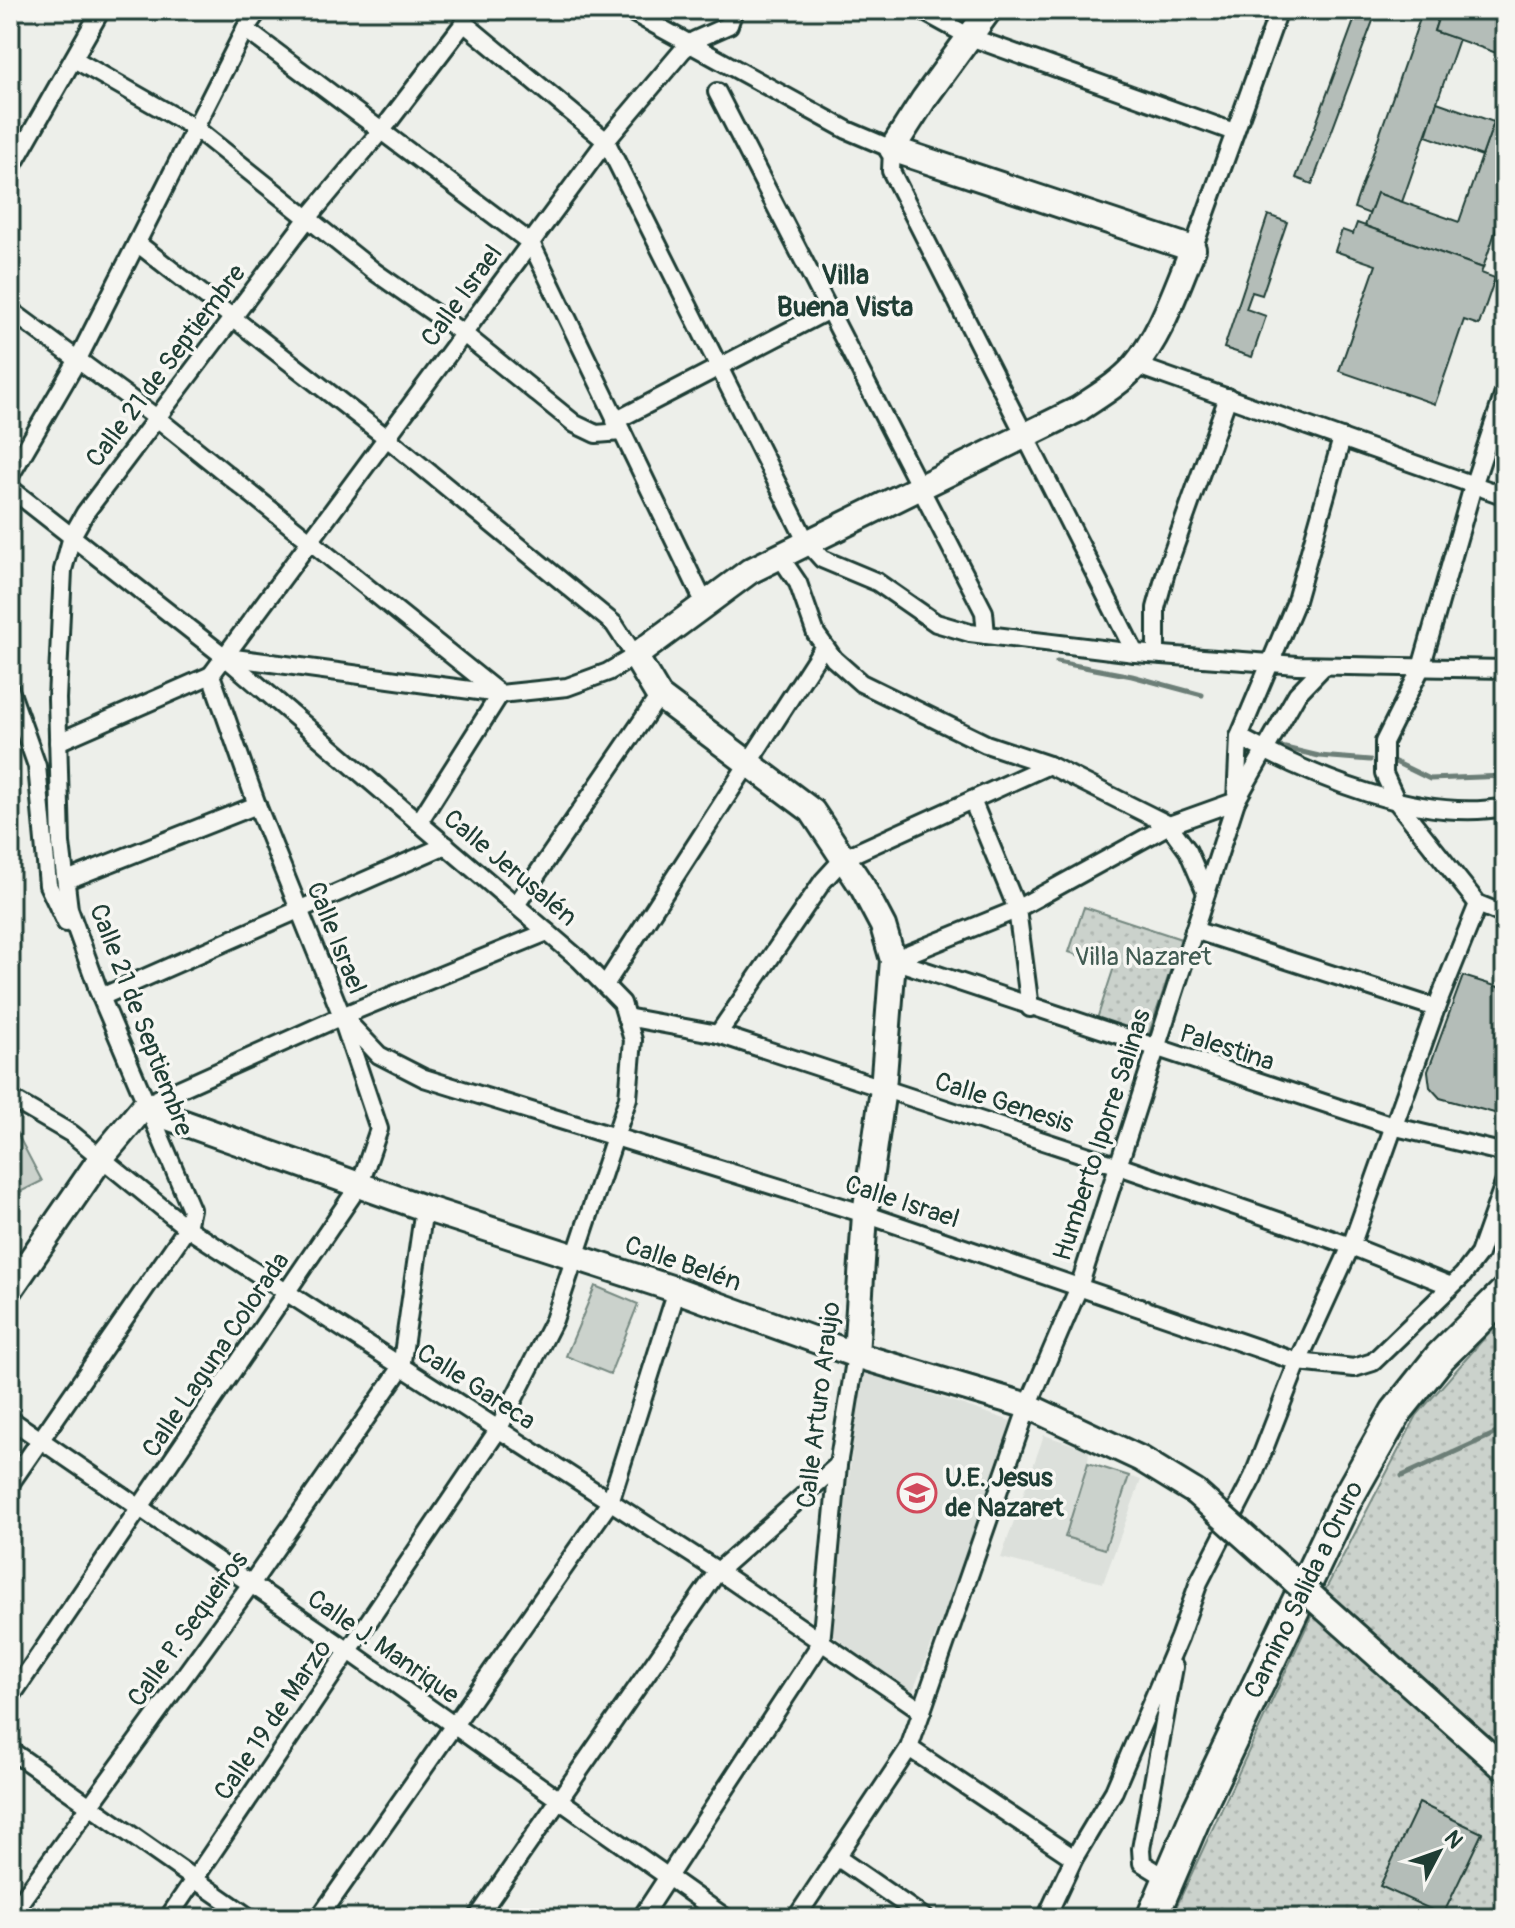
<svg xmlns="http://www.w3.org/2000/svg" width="1515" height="1928" viewBox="0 0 1515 1928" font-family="Pangolin,sans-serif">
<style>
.built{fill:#dce0db}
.grass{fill:#cbd2cc;stroke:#758880;stroke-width:2}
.park{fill:url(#park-dots);stroke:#758880;stroke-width:2}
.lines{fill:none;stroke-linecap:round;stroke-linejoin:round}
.stream{stroke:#6c7e77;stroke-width:5}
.building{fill:#b4bdb8;stroke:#1f3d34;stroke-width:2}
.street-casing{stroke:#1f3d34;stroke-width:22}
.secondary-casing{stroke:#1f3d34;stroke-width:30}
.highway-casing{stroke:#1f3d34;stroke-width:36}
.street{stroke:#f6f6f2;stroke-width:16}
.secondary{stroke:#f6f6f2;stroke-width:24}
.highway{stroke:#f6f6f2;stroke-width:30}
.secondary-bridge-casing{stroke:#1f3d34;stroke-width:30;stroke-linecap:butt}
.secondary-bridge{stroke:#f6f6f2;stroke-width:24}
.labels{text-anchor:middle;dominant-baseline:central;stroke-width:7;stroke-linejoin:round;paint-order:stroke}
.street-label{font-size:26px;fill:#1f3d34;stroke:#f6f6f2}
.park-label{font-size:26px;fill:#415b52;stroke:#f6f6f2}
.poi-label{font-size:26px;font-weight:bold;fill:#1f3d34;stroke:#f6f6f2;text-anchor:start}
.neighbourhood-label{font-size:28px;font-weight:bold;fill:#1f3d34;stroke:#f6f6f2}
</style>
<defs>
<pattern id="park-dots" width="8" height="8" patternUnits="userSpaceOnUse" patternTransform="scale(2)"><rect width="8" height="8" fill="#cbd2cc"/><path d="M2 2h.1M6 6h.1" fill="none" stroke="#aeb5b0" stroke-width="1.8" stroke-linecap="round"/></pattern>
</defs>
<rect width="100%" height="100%" fill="#edefea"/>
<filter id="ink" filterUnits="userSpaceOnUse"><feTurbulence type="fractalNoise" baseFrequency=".0125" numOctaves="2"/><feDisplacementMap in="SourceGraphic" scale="16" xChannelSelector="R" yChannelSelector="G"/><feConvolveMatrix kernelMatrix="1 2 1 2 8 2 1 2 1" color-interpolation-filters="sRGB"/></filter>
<g filter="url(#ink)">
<g class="built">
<polygon points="862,1371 1011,1421 964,1565 912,1693 830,1633"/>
<polygon points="1044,1435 1089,1450 1088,1463 1141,1480 1103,1583 1001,1558"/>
</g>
<g class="grass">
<polygon points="10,1120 42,1181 10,1197"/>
<polygon points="595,1286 638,1304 610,1374 566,1356"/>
<polygon points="1088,1463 1129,1476 1105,1549 1065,1537"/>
</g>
<g class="park">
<polygon points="1084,907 1181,939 1147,1039 1096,1022 1114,967 1069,952"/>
<polygon points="1505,1319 1505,1918 1171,1918 1310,1619 1417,1415 1494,1327"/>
</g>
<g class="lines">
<g class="stream">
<polyline points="1057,662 1132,676 1202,695"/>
<polyline points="1281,747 1319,756 1370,760"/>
<polyline points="1389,759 1430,779 1505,776"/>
<polyline points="1402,1476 1505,1429"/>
</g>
</g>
<g class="building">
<polygon points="1358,10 1377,10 1312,184 1296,178"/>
<polygon points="1423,10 1441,10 1434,31 1459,39 1402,202 1377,193 1370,214 1354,208"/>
<polygon points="1441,10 1505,10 1505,56 1434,31"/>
<polygon points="1505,90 1505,217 1501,215 1483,268 1365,226 1377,193 1459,222"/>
<polygon points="1437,102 1494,122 1482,156 1426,136"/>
<polygon points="1268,215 1287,222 1262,295 1252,292 1246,309 1266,316 1252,357 1224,348"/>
<polygon points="1357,223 1483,268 1481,273 1495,278 1479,325 1464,320 1435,404 1339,371 1376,265 1335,251 1342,230 1353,234"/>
<polygon points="1463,976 1505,989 1505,1116 1440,1098 1430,1087 1428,1071"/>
<polygon points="1419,1803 1482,1833 1443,1915 1380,1886"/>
</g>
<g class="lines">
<g class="street-casing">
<g id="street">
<polyline points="628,10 847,130 892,149 891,171 1135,653"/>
<polyline points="734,10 729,25 695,40 683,50 606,141 211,675 257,805 342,1016 379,1055 424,1078 865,1214 1298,1362 1354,1368 1373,1362 1463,1275 1479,1254 1505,1181"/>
<polyline points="921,10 970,37 1234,132"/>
<polyline points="245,29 531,243 705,604"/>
<polyline points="74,59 195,128 375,272 464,334 575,424 596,434 622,432"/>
<polyline points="717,92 984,612 986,635"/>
<polyline points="10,170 101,10"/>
<polyline points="137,243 387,438 614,624 635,656 608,672 567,687 500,694 227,657"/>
<polyline points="1193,249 1279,10"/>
<polyline points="10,310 158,419 500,694 419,822"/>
<polyline points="1135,365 1505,496"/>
<polyline points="1505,390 1473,486 1421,668 1384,742 1384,774 1397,802 1478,904 1505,915"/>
<polyline points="615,421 827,311"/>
<polyline points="10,476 77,361 245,29 259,10"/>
<polyline points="10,488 225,657 580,960 622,1003 633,1040 628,1098 554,1320 498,1430 168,1918"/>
<polyline points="779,555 798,583 816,634 834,659 861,683 986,744 1049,765 1169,825 1188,851 1206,893"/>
<polyline points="1156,654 1156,608 1167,568 1228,397"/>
<polyline points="10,690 37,766 48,885 66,923"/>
<path d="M 1239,737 C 1313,777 1421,823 1505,807"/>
<polyline points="58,742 211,675"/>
<polyline points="972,800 1017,909 1030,1008"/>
<polyline points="67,880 257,805"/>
<polyline points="516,905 659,696"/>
<polyline points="1194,930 1436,1008"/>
<polyline points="893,960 1396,1127 1505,1153"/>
<polyline points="893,960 1011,912 1169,825 1236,801 1297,694 1324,666"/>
<polyline points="605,985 824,646"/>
<polyline points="97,988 101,997 446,845"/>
<polyline points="626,1017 718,1034 1116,1165 1351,1246 1451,1286"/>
<polyline points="718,1034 823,881 844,858 1049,765"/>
<polyline points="10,1098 72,1134 187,1228 718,1571 922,1711"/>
<polyline points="146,1104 342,1016 547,932"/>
<polyline points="10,1419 349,1651 726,1918"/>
<polyline points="10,1484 187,1228 191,1209 101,997 69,909 61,843 57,699 63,570 72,536 85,513 308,218 390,120 464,23 606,141 806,541 822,559 877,582 936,623 970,633 1135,653 1297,665 1505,669"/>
<polyline points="10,1698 360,1184 379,1129 343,1022"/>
<polyline points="909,1748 1074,1858"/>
<polyline points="10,1750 250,1918"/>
<polyline points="838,1858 925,1918"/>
<polyline points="1168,1879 1142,1863 1141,1849 1174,1667"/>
<polyline points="10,1916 251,1584 401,1368 424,1208"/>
<polyline points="319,1918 610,1502 677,1290"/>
<polyline points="477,1918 718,1571 838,1465"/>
<polyline points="641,1918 821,1643 838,1465 856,1355"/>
<polyline points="796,1918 909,1748 1028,1406 1079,1287 1236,801 1239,737 1295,604 1342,438"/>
<polyline points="1046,1918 1074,1858 1114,1791 1179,1638 1199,1582 1253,1477 1298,1362 1351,1246 1436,1008 1478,904"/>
</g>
</g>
<g class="secondary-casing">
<g id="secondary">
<polyline points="10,1290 101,1158 146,1104 170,1118 424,1208 677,1290 856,1355 1028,1406 1141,1459 1195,1492"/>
<path d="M 856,1355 L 865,1214 L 883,1089 L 893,960 L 883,926 L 863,888 L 812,811 L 659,696 L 635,656 L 750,571 L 1079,409 C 1098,396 1119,384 1134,367 C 1162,334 1176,288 1193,249 L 892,149 L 924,99 L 989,10"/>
</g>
</g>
<g class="highway-casing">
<polyline id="highway" points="1152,1918 1197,1813 1344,1504 1396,1412 1440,1357 1505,1293"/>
</g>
<use href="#street" class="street"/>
<use href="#secondary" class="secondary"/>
<use href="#highway" class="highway"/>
<g class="secondary-bridge-casing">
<polyline id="secondary-bridge" points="1195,1492 1505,1769"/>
</g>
<use href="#secondary-bridge" class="secondary-bridge"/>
</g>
</g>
<defs>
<g id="school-ring" transform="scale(2)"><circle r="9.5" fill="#f6f6f2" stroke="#d1495b" stroke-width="1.5"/><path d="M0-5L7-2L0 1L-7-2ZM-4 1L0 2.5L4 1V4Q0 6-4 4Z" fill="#d1495b"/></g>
</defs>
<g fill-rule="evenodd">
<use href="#school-ring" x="917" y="1493"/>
</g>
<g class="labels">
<g class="street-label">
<text transform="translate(462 296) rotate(-54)">Calle Israel</text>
<text transform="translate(166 366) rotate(-53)">Calle 21 de Septiembre</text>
<text transform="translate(510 868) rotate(40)">Calle Jerusalén</text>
<text transform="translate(336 938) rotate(68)">Calle Israel</text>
<text transform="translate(141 1020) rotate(69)">Calle 21 de Septiembre</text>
<text transform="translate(1227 1048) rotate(18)">Palestina</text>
<text transform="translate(1004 1103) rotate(18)">Calle Genesis</text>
<text transform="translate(1102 1135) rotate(-72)">Humberto Iporre Salinas</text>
<text transform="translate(902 1202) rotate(18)">Calle Israel</text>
<text transform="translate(683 1264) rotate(19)">Calle Belén</text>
<text transform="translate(216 1355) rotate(-56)">Calle Laguna Colorada</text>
<text transform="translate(476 1387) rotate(33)">Calle Gareca</text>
<text transform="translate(819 1405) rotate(-83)">Calle Arturo Araujo</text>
<text transform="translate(1304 1590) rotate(-64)">Camino Salida a Oruro</text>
<text transform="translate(188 1629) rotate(-54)">Calle P. Sequeiros</text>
<text transform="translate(383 1647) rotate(35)">Calle J. Manrique</text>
<text transform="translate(273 1720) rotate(-56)">Calle 19 de Marzo</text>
</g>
<g class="park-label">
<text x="1143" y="957">Villa Nazaret</text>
</g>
<g class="poi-label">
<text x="945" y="1478">U.E. Jesus<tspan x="945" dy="30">de Nazaret</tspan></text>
</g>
<g class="neighbourhood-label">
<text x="845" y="275">Villa<tspan x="845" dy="32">Buena Vista</tspan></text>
</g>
</g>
<rect width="1515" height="1928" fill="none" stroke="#f6f6f2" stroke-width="40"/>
<rect x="20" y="20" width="1475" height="1888" fill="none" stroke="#1f3d34" stroke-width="3" filter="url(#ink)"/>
<g transform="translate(1439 1852) rotate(49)" stroke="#f6f6f2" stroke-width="6" paint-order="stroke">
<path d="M0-6L14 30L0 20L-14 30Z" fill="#1f3d34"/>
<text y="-12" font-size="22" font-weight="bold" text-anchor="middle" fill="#1f3d34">N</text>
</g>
</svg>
